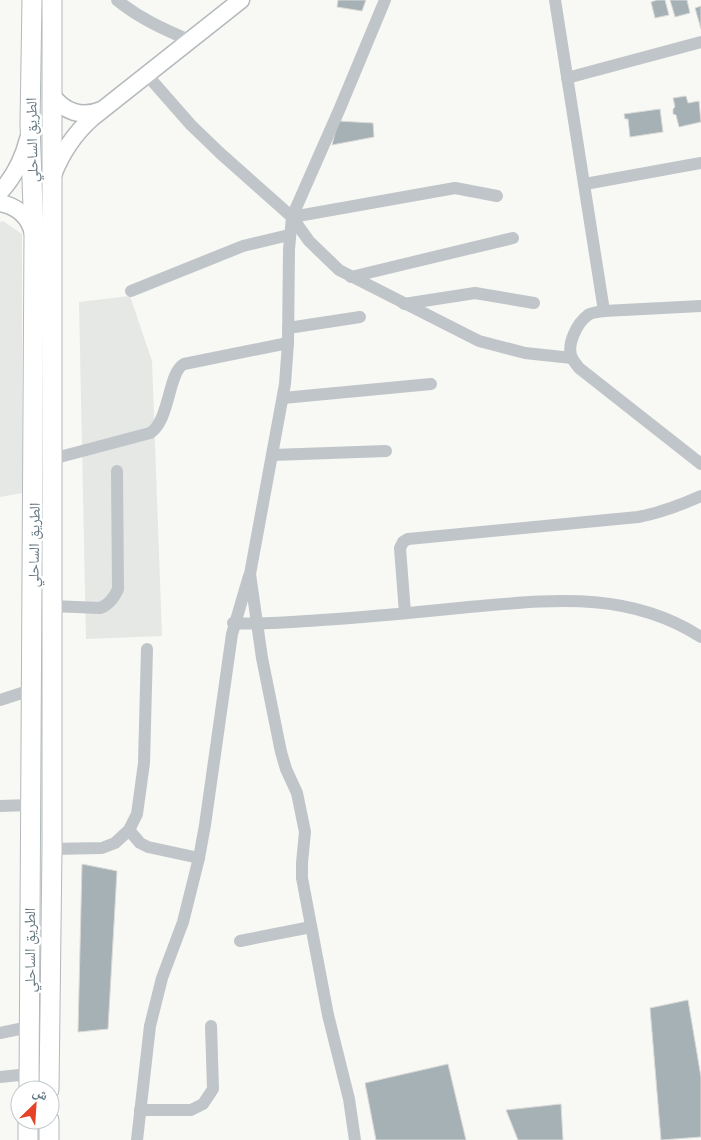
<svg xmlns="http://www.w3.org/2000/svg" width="701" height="1140" viewBox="0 0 701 1140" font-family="'Golos Text','Noto Naskh Arabic',sans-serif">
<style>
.built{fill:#e6e8e6}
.building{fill:#a6b1b5;stroke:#dadad8}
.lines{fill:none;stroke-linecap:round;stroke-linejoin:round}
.major-casing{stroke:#b3b9bc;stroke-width:19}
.highway-casing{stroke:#b2b8bb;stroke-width:21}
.minor{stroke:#bfc5c8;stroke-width:12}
.major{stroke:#fff;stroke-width:16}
.highway{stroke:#fff;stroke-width:19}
.labels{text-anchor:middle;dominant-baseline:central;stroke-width:5;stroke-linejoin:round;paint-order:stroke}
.street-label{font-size:15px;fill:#637781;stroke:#fff}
</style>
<rect width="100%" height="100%" fill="#f8f8f5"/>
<g class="built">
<polygon points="3,221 22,234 22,493 0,497 0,222"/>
<polygon points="130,296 152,361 162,636 86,639 79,302"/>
</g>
<g class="building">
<polygon points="338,0 366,0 362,11 337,7"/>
<polygon points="657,0 665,0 669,15 655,18 651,2"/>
<polygon points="670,0 687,0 690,13 675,17"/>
<polygon points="701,6 701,29 695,8"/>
<polygon points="686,96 688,103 699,101 701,122 679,127 676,115 673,114 673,109 675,107 673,98"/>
<polygon points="660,109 663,132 630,137 628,119 625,119 624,114"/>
<polygon points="338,121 373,123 374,137 332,145"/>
<polygon points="82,864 117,871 108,1029 78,1032"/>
<polygon points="688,1000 701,1077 701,1137 661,1140 650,1008"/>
<polygon points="448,1064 466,1140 376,1140 365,1083"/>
<polygon points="561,1104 563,1140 518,1140 506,1110"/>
</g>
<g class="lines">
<g class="major-casing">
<g id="major">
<path d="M 52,95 C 64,112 82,118 101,110"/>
<path d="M 53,175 C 62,152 74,134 92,118 L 241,0"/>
<path d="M 0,192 C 14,177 23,159 28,139"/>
<path d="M 0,203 C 17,206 29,217 33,233"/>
</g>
</g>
<g class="highway-casing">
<g id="highway">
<polyline points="29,1090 34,236 30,124 32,0"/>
<polyline points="49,1090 52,849 52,0"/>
<polyline points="28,1140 28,1120"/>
<polyline points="49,1140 49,1120"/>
</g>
</g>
<g class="minor">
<path d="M 117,0 C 139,18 163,29 189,40"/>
<polyline points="555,0 604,311"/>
<polyline points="147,75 191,125 220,153 292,217 309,241 339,270 479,341 525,353 572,358"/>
<polyline points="567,78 701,42"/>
<polyline points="585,184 701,163"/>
<polyline points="292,217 455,188 497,196"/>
<polyline points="351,277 513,238"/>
<polyline points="131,291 243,246 289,235"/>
<polyline points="404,304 475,293 534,303"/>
<path d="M 701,306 L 604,311 C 599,312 593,312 588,315 C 577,323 566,345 572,358 C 574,362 577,365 579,368 L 701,464"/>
<polyline points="288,328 360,317"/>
<polyline points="283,398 431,384"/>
<polyline points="273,455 386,451"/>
<path d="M 52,459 L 150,433 C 170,421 168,372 184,364 L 288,343"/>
<path d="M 52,606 L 100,608 C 109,605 114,598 118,589 L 117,471"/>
<path d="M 405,613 L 400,548 L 403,542 L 408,539 L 638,517 C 660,513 681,505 701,496"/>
<path d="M 233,623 C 263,625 292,622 321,620 C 370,617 419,612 469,607 C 551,600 628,590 701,637"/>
<polyline points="0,700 31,690"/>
<polyline points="0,806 30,805"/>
<polyline points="129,830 140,843 148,847 199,858"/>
<polyline points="52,849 102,848 115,843 129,830 137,814 144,763 147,649"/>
<polyline points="240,941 311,927"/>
<polyline points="0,1033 29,1027"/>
<polyline points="0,1077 29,1074"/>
<polyline points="140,1110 191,1110 203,1104 213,1089 211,1026"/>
<polyline points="137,1140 150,1026 162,978 183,922 199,858 205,825 232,634 249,576"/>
<polyline points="355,1140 349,1099 328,1015 302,878 302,863 305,832 297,793 286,769 281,752 262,658 250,574 285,384 288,343 289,249 292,217 340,108 385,0"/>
</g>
<use href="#major" class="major"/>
<use href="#highway" class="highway"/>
</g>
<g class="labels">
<g class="street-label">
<text transform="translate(31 140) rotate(-91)">الطريق الساحلي</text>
<text transform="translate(33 545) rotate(-89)">الطريق الساحلي</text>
<text transform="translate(29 950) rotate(-90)">الطريق الساحلي</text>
</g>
</g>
<g transform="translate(35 1105) rotate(25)"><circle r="24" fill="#ffffff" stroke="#c1c9cd"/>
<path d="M0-4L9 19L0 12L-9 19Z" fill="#e54228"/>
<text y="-8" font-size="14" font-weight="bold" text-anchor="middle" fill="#637781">ش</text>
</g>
</svg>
